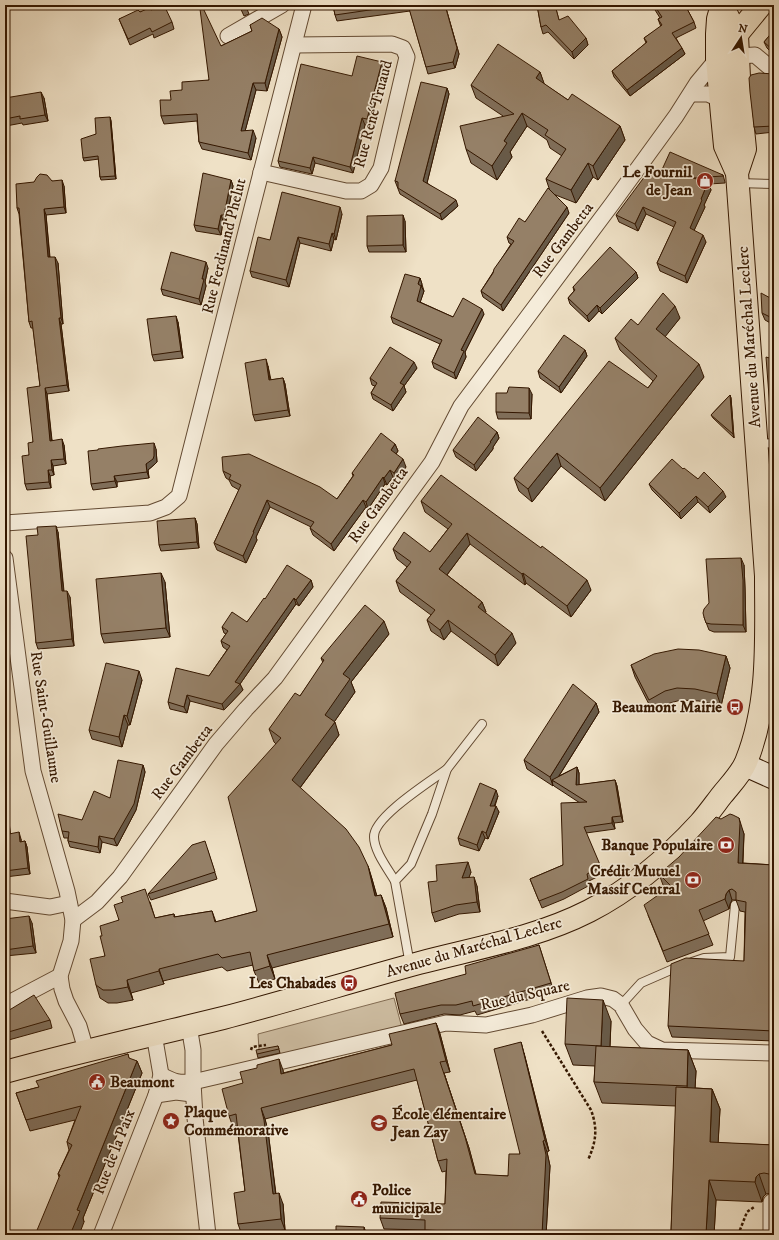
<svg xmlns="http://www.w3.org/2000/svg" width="779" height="1240" viewBox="0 0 779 1240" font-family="'IM FELL DW Pica',serif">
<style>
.green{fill:#cfbfa4;stroke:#826b52}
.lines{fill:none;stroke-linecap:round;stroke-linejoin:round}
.service-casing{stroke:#634a32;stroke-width:10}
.minor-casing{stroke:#634a32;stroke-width:17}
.secondary-casing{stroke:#341700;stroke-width:24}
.primary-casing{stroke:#341700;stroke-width:24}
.path{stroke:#341700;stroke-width:2.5;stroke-dasharray:3 2;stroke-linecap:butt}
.service{stroke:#f5ecda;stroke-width:8}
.minor{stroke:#f5ecda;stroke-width:15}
.secondary{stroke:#f5ecda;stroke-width:22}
.primary{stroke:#efe1c6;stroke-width:22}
.wall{fill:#806e59;stroke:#341700}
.shaded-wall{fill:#685a48;stroke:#341700}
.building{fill:#958067;stroke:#341700}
.labels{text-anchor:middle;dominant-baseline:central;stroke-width:3.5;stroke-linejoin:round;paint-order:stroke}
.street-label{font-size:16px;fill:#341700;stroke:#f5ecda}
.poi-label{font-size:16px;font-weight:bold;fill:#341700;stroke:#f5ecda;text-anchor:end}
</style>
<rect width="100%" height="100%" fill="#efe1c6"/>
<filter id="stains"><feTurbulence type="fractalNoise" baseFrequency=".005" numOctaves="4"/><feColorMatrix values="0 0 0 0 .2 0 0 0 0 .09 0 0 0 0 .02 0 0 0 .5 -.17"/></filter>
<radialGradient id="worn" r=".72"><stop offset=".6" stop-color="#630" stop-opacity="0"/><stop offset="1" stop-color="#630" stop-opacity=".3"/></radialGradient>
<polygon class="green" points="394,998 402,1028 260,1065 258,1034"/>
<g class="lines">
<g class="service-casing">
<g id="service">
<polyline points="738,183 774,184"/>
<polyline points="757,444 774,443"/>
<path d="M 395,881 C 388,869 374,851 374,837 C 373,817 431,781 447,769"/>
<polyline points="692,962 704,958 730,957 735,905"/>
<polyline points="410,965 395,881 411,864 432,814 447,769 482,724"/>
<polyline points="621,1005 641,983 680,966"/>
</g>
</g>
<g class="minor-casing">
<g id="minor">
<polyline points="228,36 282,5"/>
<polyline points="738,56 755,55 774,71"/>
<polyline points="691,94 708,94 721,100"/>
<polyline points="261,172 346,191 361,191 371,185 381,168 407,57 403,48 392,44 294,45"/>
<polyline points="5,523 150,513 166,507 179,496 254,200 304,5"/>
<polyline points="5,558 33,771 67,891 73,920 71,941 60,976 62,989 66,1001 79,1026 86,1050"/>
<polyline points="5,901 50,907 69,903"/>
<polyline points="73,920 97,902 120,877 216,744 246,709 275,678 432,462 461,406 612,204 676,116 697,83 717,59"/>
<polyline points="5,1005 60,976"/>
<polyline points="189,1026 193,1050 193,1082 195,1118 208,1235"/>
<path d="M 161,1075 C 175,1082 177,1083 193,1082 L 446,1023 L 486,1025 L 532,1015 L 587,998 L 601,996 L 613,999 L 621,1005 L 635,1029 L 647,1043 L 662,1050 L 774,1053"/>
<polyline points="156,1095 176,1092 192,1094"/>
<polyline points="771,1202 771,1235"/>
<polyline points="101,1235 156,1095 161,1075 154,1034"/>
</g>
</g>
<g class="secondary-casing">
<polyline id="secondary" points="745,765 774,778"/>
</g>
<g class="primary-casing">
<g id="primary">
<polyline points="722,5 737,35 740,99 745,149 737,173"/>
<polyline points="729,44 761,5"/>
<path d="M 5,1072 C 77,1052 150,1036 223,1018 C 288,1001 353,981 419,963 C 476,948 536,938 589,911 C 632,889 668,858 700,823 C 708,814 715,804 722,795 C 730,785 741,774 746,762 C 770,703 766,638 766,576 L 737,173 L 725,146 L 722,115 L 717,59 L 717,34 L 718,19 L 722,5"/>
</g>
</g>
<g class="path">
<path d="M 542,1031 L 591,1110 C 598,1129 596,1142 588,1160"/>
<polyline points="251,1050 252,1047 266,1045"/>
<polyline points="738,1235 747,1212 754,1207"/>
</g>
<use href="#service" class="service"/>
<use href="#minor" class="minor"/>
<use href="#secondary" class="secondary"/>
<use href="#primary" class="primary"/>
</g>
<g class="wall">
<polygon points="239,5 255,5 247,9 249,14 244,16"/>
<polygon points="333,5 463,5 446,8 459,54 455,68 428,74 410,11 337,21 335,15"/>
<polygon points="537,5 555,5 559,20 586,38 588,45 574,59 548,32 543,34 541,27"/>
<polygon points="652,5 685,5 694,22 696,28 676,38 685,54 630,96 614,77 612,71 646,43 644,38 661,27 658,19 660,18"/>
<polygon points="151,10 172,22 174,29 154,38 153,34 130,45 119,19 140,12"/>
<polygon points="250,25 279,29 282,37 267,91 256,90 245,131 256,138 251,160 202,149 199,142 197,121 164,124 161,116 171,100 182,90 209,80 221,46 252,31"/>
<polygon points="774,30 774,55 767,48 764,42"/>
<polygon points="382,62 384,68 370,125 365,125 353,173 315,163 312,174 280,167 278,161 352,76"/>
<polygon points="540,72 544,84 568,100 620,126 625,140 598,180 593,177 576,203 553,194 569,213 503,311 483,297 481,291 511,244 509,243 507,237 525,222 550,191 546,179 562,156 550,148 547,140 527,126 510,152 512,157 497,180 471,163 466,149 503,116 476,98 471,85"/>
<polygon points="774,74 774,132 756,134 754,127"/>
<polygon points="447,88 449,94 427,183 458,206 442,220 400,194 395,181"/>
<polygon points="5,98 44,98 48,121 23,125 22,123 6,126 5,122"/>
<polygon points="110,117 111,121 116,179 101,180 100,177 99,159 84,161 83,158 96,134"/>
<polygon points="774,134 774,173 772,167"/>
<polygon points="660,174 723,175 725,182 725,183 709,184 711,190 704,205 705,207 694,230 706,242 687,283 660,271 657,263 674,227 646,214 638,231 619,222 616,215"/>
<polygon points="231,180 233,186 226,221 223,221 221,235 196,231 194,225"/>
<polygon points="52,181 64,186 66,213 46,215 50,257 58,263 63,324 61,324 69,391 47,394 52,440 64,445 66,464 53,466 54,475 50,476 51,488 27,490 25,484 29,455 33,442 40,386 33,328 31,328 29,322 19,214 17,208 34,182"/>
<polygon points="342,214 336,240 334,239 331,251 300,243 289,287 252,277 250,271 270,240"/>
<polygon points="405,221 406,252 369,252 367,246"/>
<polygon points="208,268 205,282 206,286 201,305 163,295 161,289"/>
<polygon points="636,272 638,278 602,314 599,311 589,322 570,304 568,298 574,291 573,287"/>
<polygon points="420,278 424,291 420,302 453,317 484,314 465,352 466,357 456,379 434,368 432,362 440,344 393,323 391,317"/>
<polygon points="774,300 774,325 765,320 762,313"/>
<polygon points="680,318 665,336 704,377 605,501 561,466 532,502 519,491 514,478 648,388 653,381 620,350 615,338 638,325"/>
<polygon points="178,322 183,358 154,361 152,355"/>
<polygon points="585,350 587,356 561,393 540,378 538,371"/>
<polygon points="774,357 774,429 771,422 773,359"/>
<polygon points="268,366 271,380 283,378 285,384 290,416 255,421 253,415"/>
<polygon points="417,368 404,386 406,392 393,411 373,399 371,393 375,386 372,385 370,378"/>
<polygon points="532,394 531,419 498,419 496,412"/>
<polygon points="730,395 731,398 734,438 713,418 711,415"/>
<polygon points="497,432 499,438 493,447 493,449 476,471 456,457 453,450"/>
<polygon points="395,444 398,451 396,454 406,467 396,480 393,477 387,485 385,484 368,509 366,507 334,551 313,535 310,528 311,527 270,507 256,537 257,540 246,563 217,550 214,543 239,490 232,486 229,480 226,478 223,471 337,499 353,476 352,473"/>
<polygon points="156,449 157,462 155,464 148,470 149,478 117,482 117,487 93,490 91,484"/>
<polygon points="683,469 698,479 726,497 710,513 698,502 681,519 652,490 649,484"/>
<polygon points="421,501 591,590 571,617 526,583 525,585 470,544 447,575 482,602 486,612 485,613 516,643 498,666 451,631 444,640 431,631 427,620 431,615 400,592 396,581 407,567 397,559 393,549 430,552 448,529 425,512"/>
<polygon points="195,518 197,524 199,548 161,551 159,545"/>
<polygon points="58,532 64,591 70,597 74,646 38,649 36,643 38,535"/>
<polygon points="744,565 745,588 746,632 714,632 709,630 704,617"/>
<polygon points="311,580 313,587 299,606 296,604 240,684 243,690 224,710 190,701 187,713 170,709 168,702 209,676 227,650 223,647 221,641 226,634 224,633 222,627 247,622 265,599"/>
<polygon points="165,582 170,637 104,643 101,634"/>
<polygon points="389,634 351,682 355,692 334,722 339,735 300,788 368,866 372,879 377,896 381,895 386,908 393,937 272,968 275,979 259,983 254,971 253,965 227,971 222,967 163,981 164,984 131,993 133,1000 117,1003 108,1003 100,998 96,985 105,956 102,936 119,920 123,902 150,902 155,918 174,914 175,917 212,911 216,922 257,911 276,744 274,742 269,729 300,696 323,663 321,658"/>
<polygon points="726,656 730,668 721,706 699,701 681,700 670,703 653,712 635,677 631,665"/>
<polygon points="142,680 130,725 128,725 122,747 92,739 89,730"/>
<polygon points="596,703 599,712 559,776 577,767 579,773 579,785 615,780 617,786 623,822 614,823 615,829 586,833 603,874 589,881 590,885 564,899 542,908 530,879 563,865 580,803 554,786 553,785 553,786 527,769 524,760"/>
<polygon points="143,765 145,772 136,810 117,846 102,842 100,853 70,847 68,841 68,838 64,838 62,831 82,820 110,798"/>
<polygon points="498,796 495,806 499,812 488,839 485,838 479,851 460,845 458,838"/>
<polygon points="5,815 6,815 9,821 10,834 21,839 21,842 25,841 27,847 30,874 5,877"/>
<polygon points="742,829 744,834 743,863 774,865 774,1041 672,1037 668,1026 744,961 745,912 740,911 736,900 732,900 730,904 729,909 703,921 713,945 667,962 648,915 667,889 663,885 659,874"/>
<polygon points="207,848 217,879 151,900 148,894"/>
<polygon points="471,872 469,877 477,886 480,912 459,914 435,922 432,913 437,881"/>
<polygon points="5,919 32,923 36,953 5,956"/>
<polygon points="539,945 554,992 477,1015 475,1011 460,1015 444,1014 404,1024 400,1014 466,974"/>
<polygon points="5,1012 50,1020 52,1028 5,1041"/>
<polygon points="611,1021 610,1047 688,1050 696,1071 695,1088 712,1089 720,1109 718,1143 774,1145 774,1194 771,1193 766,1194 763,1197 762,1202 716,1200 714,1235 649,1235 671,1232 676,1106 602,1103 594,1082 595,1066 573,1065 565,1044"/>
<polygon points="436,1023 440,1034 450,1072 444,1073 469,1148 476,1175 508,1176 520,1154 524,1053 549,1151 547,1152 550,1166 546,1235 426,1235 425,1230 384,1229 380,1218 445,1204 446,1171 442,1172 438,1161 417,1080 265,1119 268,1131 276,1194 283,1204 285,1230 242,1235 238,1224 245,1191 237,1126 233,1127 229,1116 243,1083 257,1068 283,1070 283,1073 392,1045"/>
<polygon points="278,1046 280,1053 258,1058 257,1054"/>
<polygon points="128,1054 129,1059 137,1061 142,1073 83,1218 84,1222 59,1177 58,1174 69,1150 67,1142 75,1120 30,1131 16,1093 39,1087"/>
</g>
<g class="shaded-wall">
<polygon points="445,5 459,54 455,68 453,62"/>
<polygon points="279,29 282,37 267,91 265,83"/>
<polygon points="586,38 588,45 574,59 572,52"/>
<polygon points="682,48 685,54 630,96 627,90"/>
<polygon points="382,62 384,68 370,125 367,119"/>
<polygon points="540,72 545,86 536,78"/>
<polygon points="253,83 256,90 243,139 241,131"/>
<polygon points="447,88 449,94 426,187 423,181"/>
<polygon points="41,92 44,98 48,121 45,115"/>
<polygon points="522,113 527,126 510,152 512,157 497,180 492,166 504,141"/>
<polygon points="110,117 111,121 116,179 115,176"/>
<polygon points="362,118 365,125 353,173 350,167"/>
<polygon points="620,126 625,140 598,180 593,166"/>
<polygon points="253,130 256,138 251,160 248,153"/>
<polygon points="313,157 315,163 312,174 310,168"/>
<polygon points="588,163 593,177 576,203 571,190"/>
<polygon points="62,180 64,186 66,213 64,207"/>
<polygon points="231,180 233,186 226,221 224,215"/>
<polygon points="708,182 711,190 704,205 705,207 692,235 690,228 701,199"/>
<polygon points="456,200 458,206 442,220 440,214"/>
<polygon points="340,207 342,214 336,240 334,234"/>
<polygon points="567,207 569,213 503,311 501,305"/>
<polygon points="643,207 646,214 638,231 635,224"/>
<polygon points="44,209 46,215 50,263 48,257"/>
<polygon points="221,215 223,221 221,235 218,229"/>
<polygon points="403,215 405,221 406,252 403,245"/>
<polygon points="332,233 334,239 331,251 329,244"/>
<polygon points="703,235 706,242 687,283 685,276"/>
<polygon points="298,237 300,243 289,287 286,280"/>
<polygon points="55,257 58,263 63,324 61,318"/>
<polygon points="206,262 208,268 205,282 206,286 201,305 199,299 202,279"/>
<polygon points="636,272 638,278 602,314 600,308"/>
<polygon points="420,278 422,284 421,287 421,286 424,291 419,306 417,301 418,284"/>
<polygon points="597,305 599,311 589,322 587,316"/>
<polygon points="675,306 680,318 661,342 656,329"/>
<polygon points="482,309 484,314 465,352 466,357 456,379 454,373 461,350"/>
<polygon points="176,316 178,322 183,358 181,351"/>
<polygon points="59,318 61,324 69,391 67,385"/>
<polygon points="585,350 587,356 561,393 559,387"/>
<polygon points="266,359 268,366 271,386 269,380"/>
<polygon points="414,362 417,368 404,386 406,392 393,411 391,405 400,383"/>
<polygon points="699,364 704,377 605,501 600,488"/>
<polygon points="283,378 285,384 290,416 288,410"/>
<polygon points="45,388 47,394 52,446 50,441"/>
<polygon points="529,388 532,394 531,419 529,413"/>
<polygon points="730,395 731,398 734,438 733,434"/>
<polygon points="497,432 499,438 493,447 493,449 476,471 474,465"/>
<polygon points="62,439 64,445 66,464 64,459"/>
<polygon points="154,443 156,449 157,462 155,464 148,470 149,478 147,472 146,464"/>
<polygon points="395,444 398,451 393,458 391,450"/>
<polygon points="557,453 561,466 532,502 528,489"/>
<polygon points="403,459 406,467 396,480 394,473"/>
<polygon points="51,460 53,466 54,475 52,470"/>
<polygon points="48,470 50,476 51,488 49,482"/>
<polygon points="390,470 393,477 387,485 384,478"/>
<polygon points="114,476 117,482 117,487 115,481"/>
<polygon points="383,477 385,484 368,509 366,502"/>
<polygon points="723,491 726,497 710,513 708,507"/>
<polygon points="696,496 698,502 681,519 679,513"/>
<polygon points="267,500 270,507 256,537 257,540 246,563 243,556 253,532"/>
<polygon points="363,500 366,507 334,551 331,544"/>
<polygon points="195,518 197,524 199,548 197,542"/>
<polygon points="56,526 58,532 64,597 62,591"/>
<polygon points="467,533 470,544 443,580 439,569"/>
<polygon points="741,558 744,565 745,588 746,632 743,625"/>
<polygon points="161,573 165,582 170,637 166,628"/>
<polygon points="523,573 526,583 525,585 522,574"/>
<polygon points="311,580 313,587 299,606 296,600"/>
<polygon points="587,580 591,590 571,617 567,606"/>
<polygon points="67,591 70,597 74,646 72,639"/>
<polygon points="294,598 296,604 240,684 243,690 224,710 222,704 235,682"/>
<polygon points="482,602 486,612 482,618 478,607"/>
<polygon points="448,620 451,631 444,640 440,630"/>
<polygon points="384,621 389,634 351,682 355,692 330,728 335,722 339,735 296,793 292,780 325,715 343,674"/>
<polygon points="512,633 516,643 498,666 495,655"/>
<polygon points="726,656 730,668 721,706 717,694"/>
<polygon points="139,671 142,680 130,725 127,716"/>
<polygon points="187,695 190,701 187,713 184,707"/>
<polygon points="596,703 599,712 555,782 552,780 553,786 550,777"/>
<polygon points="124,715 128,725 122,747 119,737"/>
<polygon points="143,765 145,772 136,810 117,846 114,839"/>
<polygon points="577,767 579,773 579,792 576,785"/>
<polygon points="615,780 617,786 623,822 621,816"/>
<polygon points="496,790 498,796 492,812 490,806"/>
<polygon points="496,806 499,812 488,839 486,833"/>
<polygon points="6,815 9,821 11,840 9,834"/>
<polygon points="612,817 614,823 615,829 612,823"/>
<polygon points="739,818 744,834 742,874 738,863"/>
<polygon points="482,831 485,838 479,851 477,845"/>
<polygon points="19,832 21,839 22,848 20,842"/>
<polygon points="99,836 102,842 100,853 98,847"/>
<polygon points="25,841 27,847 30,874 28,868"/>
<polygon points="468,862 471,872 465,888 462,878"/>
<polygon points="368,866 372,879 380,909 375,896"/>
<polygon points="474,877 477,886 480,912 477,902"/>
<polygon points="729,890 732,900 730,904 729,909 725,899 726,894"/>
<polygon points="381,895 386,908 393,937 389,924"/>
<polygon points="29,916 32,923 36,953 33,946"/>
<polygon points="267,955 272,968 275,979 270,966"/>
<polygon points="159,969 164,984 159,971"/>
<polygon points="127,980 131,993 133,1000 128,987"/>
<polygon points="603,1000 611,1021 609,1067 601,1046"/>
<polygon points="436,1023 440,1034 450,1072 446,1061"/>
<polygon points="521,1042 524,1053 549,1151 545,1140"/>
<polygon points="688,1050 696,1071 694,1107 687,1086"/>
<polygon points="279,1059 283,1070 285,1084 281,1074"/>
<polygon points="137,1061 142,1073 83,1218 84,1222 79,1235 70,1235 77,1210"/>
<polygon points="444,1073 469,1148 479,1185 475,1174"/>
<polygon points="712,1089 720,1109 717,1163 710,1142"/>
<polygon points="261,1108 265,1119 268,1131 277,1205 273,1194"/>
<polygon points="543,1141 547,1152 550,1166 546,1235 542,1235"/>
<polygon points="759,1174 766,1194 763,1197 762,1202 755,1182 756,1177"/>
<polygon points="709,1180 716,1200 714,1235 706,1235 706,1234"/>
<polygon points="279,1193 283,1204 285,1230 281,1219"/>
<polygon points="364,1227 367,1235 364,1235"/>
</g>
<g class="building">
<polygon points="162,5 164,5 172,22 152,32 150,28 128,39 119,19 138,10 140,12 149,8 151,10"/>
<polygon points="240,5 244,5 246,6 242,9"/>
<polygon points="333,5 404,5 335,15"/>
<polygon points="408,5 445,5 457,48 453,62 426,67"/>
<polygon points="537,5 555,5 559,20 568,16 586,38 572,52 546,25 541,27"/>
<polygon points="654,5 685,5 694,22 672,33 682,48 627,90 612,71 647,42 644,38 662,25 658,19 662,17"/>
<polygon points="203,8 221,46 252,31 250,25 262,18 279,29 265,83 253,83 241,131 253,130 248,153 199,142 197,114 161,116 160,100 171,100 170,91 182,90 182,82 209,80 200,9"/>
<polygon points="774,30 774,51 764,42"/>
<polygon points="498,44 540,72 536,78 568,100 572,94 620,126 593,166 588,163 571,190 546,179 566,149 545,135 548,130 522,113 504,141 507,143 492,166 466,149 460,126 514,114 471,85"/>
<polygon points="357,56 382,62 367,119 362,118 350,167 313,157 310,168 278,161 301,64 352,76"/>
<polygon points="759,73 774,74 774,126 754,127 750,92 749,78 751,75"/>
<polygon points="421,82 447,88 423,181 456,200 440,214 398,188 398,182 395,181"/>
<polygon points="41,92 45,115 20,119 20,116 5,119 5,98"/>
<polygon points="110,117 115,176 100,177 98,156 83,158 81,139 96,134 95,118"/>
<polygon points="770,134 774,134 774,167 772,167"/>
<polygon points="670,152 723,175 723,176 693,178 708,182 701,199 702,200 690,228 703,235 685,276 657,263 676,222 643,207 635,224 616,215 651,168 660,174"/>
<polygon points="203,173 231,180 224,215 221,215 218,229 194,225"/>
<polygon points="40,174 47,175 52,181 62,180 64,207 44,209 48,257 55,257 61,318 59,318 67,385 45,388 50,441 62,439 64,459 51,460 52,470 48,470 49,482 25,484 22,456 29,455 28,443 33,442 27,388 40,386 32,321 29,322 19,208 17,208 16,184 34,182 37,177"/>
<polygon points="548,188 567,207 501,305 481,291 493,273 494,269 514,241 507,237 519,218 525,222"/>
<polygon points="282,192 340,207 334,234 332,233 329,244 298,237 286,280 250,271 258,237 270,240"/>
<polygon points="403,215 403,245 367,246 367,216"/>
<polygon points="610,247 636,272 600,308 597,305 587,316 568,298 575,290 573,287"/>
<polygon points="171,252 206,262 202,279 204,279 199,299 161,289"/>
<polygon points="405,274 420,278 418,284 421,286 417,301 453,317 463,298 482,309 461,350 464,351 454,373 432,362 442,340 391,317"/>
<polygon points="663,293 675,306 656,329 699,364 600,488 557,453 528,489 514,478 609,361 648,388 657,376 615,338 631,319 638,325"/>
<polygon points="761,293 774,300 774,319 762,313"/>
<polygon points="176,316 181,351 152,355 147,319"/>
<polygon points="564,335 585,350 559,387 538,371"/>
<polygon points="390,347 414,362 400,383 404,385 391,405 371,393 377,383 370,378"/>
<polygon points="766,357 773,359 774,357 774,422 771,422"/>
<polygon points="266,359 269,380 283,378 288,410 253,415 245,363"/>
<polygon points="509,387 529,388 529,413 496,412 496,393 507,393"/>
<polygon points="730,395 733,434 711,415"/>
<polygon points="478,417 497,432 490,442 491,442 474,465 453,450"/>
<polygon points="381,433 395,444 391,450 403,459 394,473 390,470 384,478 383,477 366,502 363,500 331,544 310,528 314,522 267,500 253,532 254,532 243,556 214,543 241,485 229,479 231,475 223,471 222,457 249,454 320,487 337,499 354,475 352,473"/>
<polygon points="154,443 154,456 153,459 146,464 147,472 114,476 115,481 91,484 88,451 98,450 98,449 122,446"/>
<polygon points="672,459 683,469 684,468 698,479 704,472 723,491 708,507 696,496 679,513 649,484"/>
<polygon points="441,475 541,548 542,546 587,580 567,606 523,573 522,574 467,533 439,569 482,602 478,607 512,633 495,655 448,620 440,630 427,620 435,610 396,581 411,562 393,549 404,532 430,552 452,524 421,501"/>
<polygon points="195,518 197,542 159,545 157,521"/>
<polygon points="56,526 62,591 67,591 72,639 36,643 26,536 38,535 37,527"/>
<polygon points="741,558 743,580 743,625 711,624 706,623 704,617 703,613 704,609 709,603 706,559"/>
<polygon points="287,565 311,580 296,600 294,598 235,682 240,684 222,704 187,695 184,707 168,702 176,668 209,676 230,646 221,641 228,631 222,627 232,612 247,622 264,598 265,599"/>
<polygon points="161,573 166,628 101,634 96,579"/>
<polygon points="365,605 384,621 343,674 350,679 325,715 335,722 292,780 346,829 359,847 368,866 375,896 381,895 389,924 267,955 270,966 254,971 250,952 222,958 218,954 159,969 159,971 127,980 128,987 112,990 103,990 96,985 90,959 105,956 100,936 102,936 100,926 119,920 114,905 123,902 121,897 145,889 155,918 174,914 174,917 212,911 215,922 257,911 228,797 281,738 269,729 295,693 300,696 324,660 321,658"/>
<polygon points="678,649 699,650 726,656 717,694 695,689 677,688 665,691 649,700 631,665 654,654"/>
<polygon points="106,663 139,671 127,716 124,715 119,737 89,730"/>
<polygon points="573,684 596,703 550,777 524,760"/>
<polygon points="118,760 143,765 134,804 114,839 99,836 98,847 68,841 69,832 62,831 58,814 82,820 94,791 110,798"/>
<polygon points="577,767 576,785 615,780 621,816 612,817 612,823 584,827 601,867 587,874 588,879 562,892 539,901 530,879 563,865 561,803 587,802 552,780"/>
<polygon points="480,783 496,790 490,806 496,806 486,833 482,831 477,845 458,838"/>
<polygon points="730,814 733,815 739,818 740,823 738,863 774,865 774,1031 668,1026 671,964 686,958 744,961 746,902 736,900 736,892 732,889 729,890 726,894 725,899 699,910 709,934 663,951 644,905 671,886 659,874 679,857 716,817 721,819"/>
<polygon points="5,815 6,815 9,834 19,832 20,842 25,841 28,868 5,871"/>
<polygon points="205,841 215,872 148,894 192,845"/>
<polygon points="468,862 462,878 474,877 477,902 456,905 432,913 428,882 437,881 436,865"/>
<polygon points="29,916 33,946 5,950 5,919"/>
<polygon points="539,945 551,983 473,1006 472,1001 456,1005 441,1005 400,1014 395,993 466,974 465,966"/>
<polygon points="34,995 50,1020 5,1033 5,1012 11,1009"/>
<polygon points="567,998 603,1000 601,1046 565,1044"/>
<polygon points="436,1023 446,1061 440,1062 465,1137 475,1174 508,1176 509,1154 520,1154 494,1049 521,1042 545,1140 543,1141 546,1155 542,1235 472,1235 472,1232 425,1230 425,1220 380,1218 381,1202 445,1204 447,1159 438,1161 414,1069 261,1108 264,1120 273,1194 279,1193 281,1219 238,1224 234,1193 245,1191 236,1114 229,1116 222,1089 243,1083 240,1072 257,1068 257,1065 279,1059 281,1074 392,1045 389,1034"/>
<polygon points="278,1046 279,1049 257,1054 256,1050"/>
<polygon points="596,1046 688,1050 687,1086 594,1082"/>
<polygon points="128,1054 129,1058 137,1061 77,1210 80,1211 70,1235 35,1235 60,1175 58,1174 72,1145 67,1142 81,1106 26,1120 16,1093 39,1087 36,1081"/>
<polygon points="676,1087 712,1089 710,1142 774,1145 774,1182 773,1182 771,1177 769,1174 764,1173 759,1174 756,1177 755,1182 709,1180 706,1234 671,1232"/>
<polygon points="336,1226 364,1227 364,1235 336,1235"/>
<polygon points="650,1231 685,1232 685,1235 649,1235"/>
</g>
<defs>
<g id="shop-disc" transform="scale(0.9)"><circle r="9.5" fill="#8f2418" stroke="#f5ecda"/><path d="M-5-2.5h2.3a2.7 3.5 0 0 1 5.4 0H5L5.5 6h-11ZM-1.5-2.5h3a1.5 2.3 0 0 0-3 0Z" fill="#fff"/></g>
<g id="bus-disc" transform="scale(0.9)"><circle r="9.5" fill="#8f2418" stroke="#f5ecda"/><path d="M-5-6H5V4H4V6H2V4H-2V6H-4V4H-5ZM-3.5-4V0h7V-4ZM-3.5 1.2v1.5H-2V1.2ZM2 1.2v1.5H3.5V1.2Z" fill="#fff"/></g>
<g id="bank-disc" transform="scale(0.9)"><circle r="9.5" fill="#8f2418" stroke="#f5ecda"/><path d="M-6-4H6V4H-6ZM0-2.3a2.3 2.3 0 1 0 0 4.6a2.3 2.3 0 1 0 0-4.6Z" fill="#fff"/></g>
<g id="civic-disc" transform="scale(0.9)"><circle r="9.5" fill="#8f2418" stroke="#f5ecda"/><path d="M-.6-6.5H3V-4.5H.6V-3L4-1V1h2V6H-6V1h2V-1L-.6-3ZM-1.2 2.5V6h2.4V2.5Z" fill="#fff"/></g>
<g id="sight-disc" transform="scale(0.9)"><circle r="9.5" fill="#8f2418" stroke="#f5ecda"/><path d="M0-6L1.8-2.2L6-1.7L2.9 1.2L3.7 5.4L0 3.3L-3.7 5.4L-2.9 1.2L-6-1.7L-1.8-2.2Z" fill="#fff"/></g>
<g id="school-disc" transform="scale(0.9)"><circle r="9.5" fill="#8f2418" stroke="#f5ecda"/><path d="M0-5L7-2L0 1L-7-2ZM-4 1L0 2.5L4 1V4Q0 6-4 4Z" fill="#fff"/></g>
</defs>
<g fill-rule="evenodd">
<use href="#shop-disc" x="705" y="181"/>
<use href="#bus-disc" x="735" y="707"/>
<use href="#bank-disc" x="726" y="845"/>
<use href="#bank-disc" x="693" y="880"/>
<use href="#bus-disc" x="349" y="983"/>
<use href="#civic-disc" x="97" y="1082"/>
<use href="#sight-disc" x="171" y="1121"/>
<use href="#school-disc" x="379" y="1123"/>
<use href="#civic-disc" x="359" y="1199"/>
</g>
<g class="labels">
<g class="street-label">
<text transform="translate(373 114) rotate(-75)">Rue René Truaud</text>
<text transform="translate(563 240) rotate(-53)">Rue Gambetta</text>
<text transform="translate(224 246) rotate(-76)">Rue Ferdinand Phelut</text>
<text transform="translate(749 337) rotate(-94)">Avenue du Maréchal Leclerc</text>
<text transform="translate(378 505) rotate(-54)">Rue Gambetta</text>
<text transform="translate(46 717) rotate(81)">Rue Saint-Guillaume</text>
<text transform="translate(182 762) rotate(-53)">Rue Gambetta</text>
<text transform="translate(474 947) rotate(-16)">Avenue du Maréchal Leclerc</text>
<text transform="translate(525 995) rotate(-13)">Rue du Square</text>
<text transform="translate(114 1152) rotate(-69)">Rue de la Paix</text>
</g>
<g class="poi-label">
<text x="692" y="172">Le Fournil<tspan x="692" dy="18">de Jean</tspan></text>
<text x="722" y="707">Beaumont Mairie</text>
<text x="713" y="845">Banque Populaire</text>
<text x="680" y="871">Crédit Mutuel<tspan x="680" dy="18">Massif Central</tspan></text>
<text x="336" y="983">Les Chabades</text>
<text x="110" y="1082" text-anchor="start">Beaumont</text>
<text x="184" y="1112" text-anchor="start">Plaque<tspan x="184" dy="18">Commémorative</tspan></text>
<text x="392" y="1114" text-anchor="start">École élémentaire<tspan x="392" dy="18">Jean Zay</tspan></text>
<text x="372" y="1190" text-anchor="start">Police<tspan x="372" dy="18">municipale</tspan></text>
</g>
</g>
<rect width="779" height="1240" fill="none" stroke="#efe1c6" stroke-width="20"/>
<rect x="6" y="6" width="767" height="1228" fill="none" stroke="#341700" stroke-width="2"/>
<rect x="10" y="10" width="759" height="1220" fill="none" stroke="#341700"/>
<g transform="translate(741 38) rotate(12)" stroke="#f5ecda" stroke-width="3" paint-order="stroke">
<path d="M0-3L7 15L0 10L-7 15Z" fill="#341700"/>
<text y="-6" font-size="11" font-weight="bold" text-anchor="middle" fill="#341700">N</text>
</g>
<rect width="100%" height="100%" filter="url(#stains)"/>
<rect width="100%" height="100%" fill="url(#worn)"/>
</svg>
